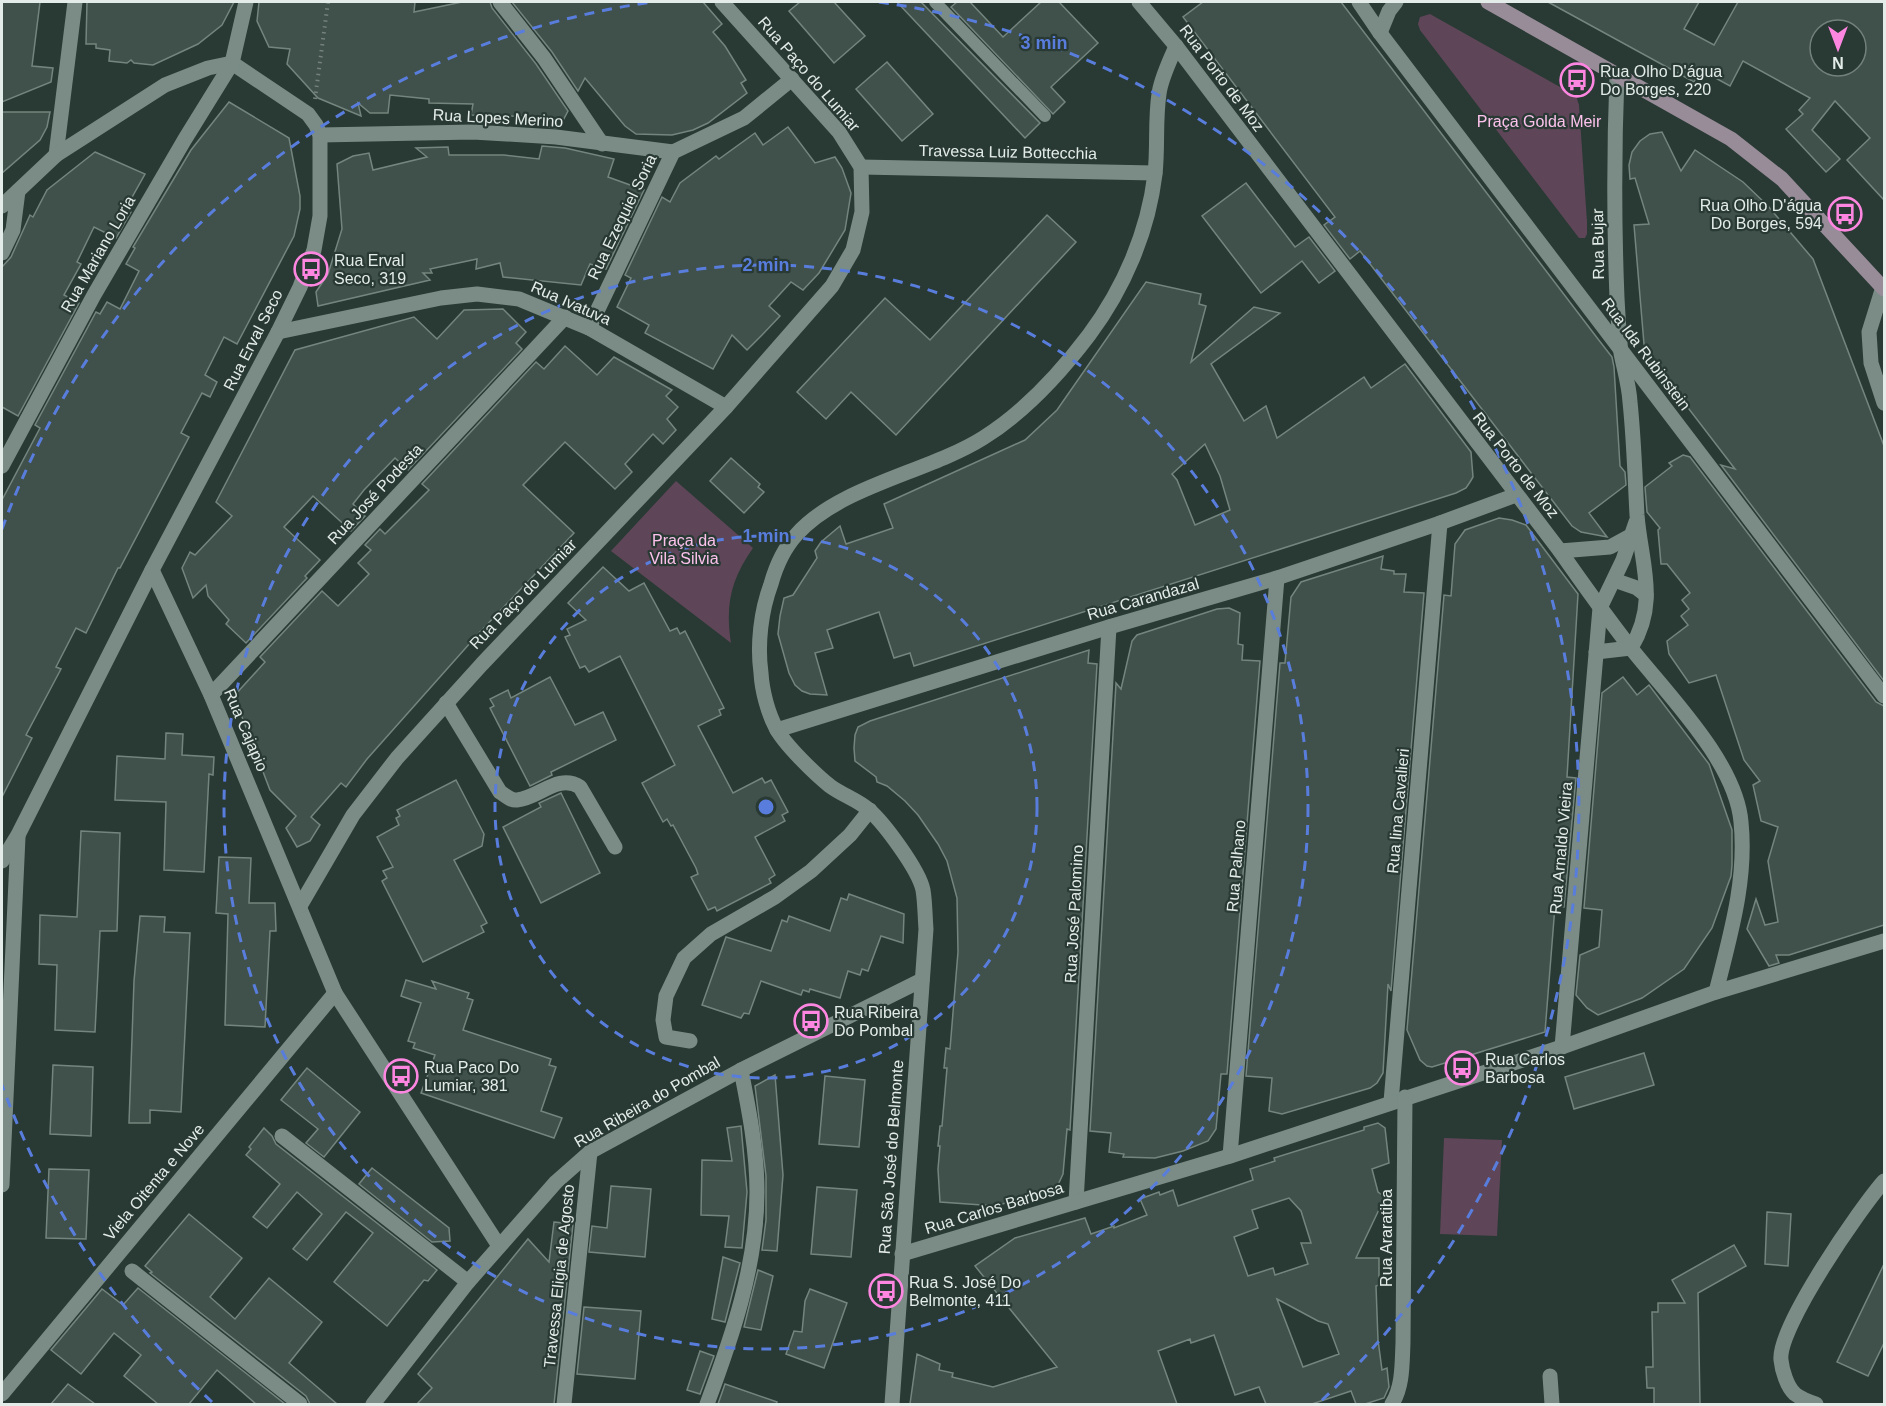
<svg xmlns="http://www.w3.org/2000/svg" width="1886" height="1406" viewBox="0 0 1886 1406" font-family="Arial,sans-serif">
<style>
.green{fill:#5e4658}
.building{fill:#40504a;stroke:#74857f;stroke-width:1.5;fill-rule:evenodd}
.lines{fill:none;stroke-linecap:round;stroke-linejoin:round}
.path{stroke:#74817c;stroke-width:4;stroke-dasharray:1.5 4.5;stroke-linecap:butt}
.lane{stroke:#7a8c85;stroke-width:12}
.street{stroke:#7a8c85;stroke-width:15}
.secondary{stroke:#988c99;stroke-width:15}
.ring{fill:none;stroke:#587ddd;stroke-width:3;stroke-dasharray:10 8}
.labels{text-anchor:middle;dominant-baseline:central;stroke-width:4.5;stroke-linejoin:round;paint-order:stroke}
.poi-label{font-size:16px;fill:#e3ece9;stroke:#293933;text-anchor:start}
.street-label{font-size:16px;fill:#e3ece9;stroke:#293933}
.park-label{font-size:16px;fill:#fcc2ec;stroke:#293933}
.centre{fill:#587ddd;stroke:#293933;stroke-width:3}
.ring-label{font-size:18px;text-anchor:middle;font-weight:bold;fill:#587ddd;stroke:#293933;stroke-width:4.5;stroke-linejoin:round;paint-order:stroke}
</style>
<rect width="100%" height="100%" fill="#293933"/>
<g class="green">
<polygon points="1430,14 1576,96 1579,105 1587,222 1587,234 1585,238 1579,238 1420,30 1418,24 1420,17"/>
<path d="M 676,481 L 753,548 C 731,579 725,605 731,643 L 611,551 Z"/>
<polygon points="1444,1138 1502,1140 1497,1236 1440,1234"/>
</g>
<g class="building">
<polygon points="2,2 40,2 32,66 53,68 51,82 2,102"/>
<polygon points="87,2 234,2 222,25 198,44 153,65 134,63 131,60 127,63 109,61 110,50 96,48 96,44 86,44"/>
<polygon points="259,2 415,2 414,12 462,2 490,2 492,8 536,64 568,111 559,128 546,127 548,117 471,115 473,104 429,103 429,99 390,95 388,113 370,113 358,103 361,116 318,98 287,64 290,49 269,47 257,21"/>
<polygon points="512,2 703,2 722,24 713,32 725,46 746,80 741,83 747,93 708,123 693,130 672,135 636,134 625,126 585,78 578,91 552,52"/>
<polygon points="800,2 834,2 865,36 834,63 789,11"/>
<polygon points="897,2 921,2 1040,123 1025,138"/>
<polygon points="957,2 970,2 1003,37 1041,2 1059,2 1098,43 1051,87 1065,102 1053,114 951,7"/>
<polygon points="1203,2 1341,2 1598,339 1612,357 1614,367 1620,466 1625,472 1626,485 1589,513 1607,537 1581,532 1572,526 1360,251 1350,259 1324,225 1335,217 1183,17"/>
<path d="M 1548,2 L 1699,2 L 1684,29 L 1714,45 L 1738,2 L 1884,2 L 1884,200 L 1847,160 L 1870,138 L 1835,101 L 1812,130 L 1840,159 L 1826,172 L 1786,129 L 1803,114 L 1799,110 L 1810,98 L 1743,61 L 1730,86 L 1701,70 L 1694,82 ZM 1820,30 L 1856,30 L 1856,66 L 1820,66 Z"/>
<polygon points="887,62 933,114 902,141 856,89"/>
<polygon points="229,102 289,138 300,196 300,209 294,236 237,344 224,337 205,375 217,382 210,397 202,393 181,433 189,437 120,568 118,568 86,633 76,628 56,667 61,669 26,735 32,738 2,797 2,500 40,428 35,425 96,312 100,314 107,302 120,309 139,271 126,264 135,248 133,247 191,150"/>
<polygon points="2,112 50,112 47,127 40,140 2,173"/>
<polygon points="788,127 815,163 835,157 842,168 851,193 845,230 819,273 803,290 791,282 769,306 780,316 762,335 747,350 732,335 713,369 645,333 649,325 617,307 631,278 625,275 662,197 670,202 680,183 716,156 719,159 755,133 763,145"/>
<polygon points="1662,132 1681,171 1695,150 1743,182 1768,206 1813,259 1884,446 1884,681 1721,465 1735,469 1649,357 1644,344 1634,225 1649,224 1635,178 1630,179 1629,165 1632,152 1640,141 1650,134"/>
<polygon points="542,146 565,148 614,159 608,177 644,190 606,269 590,264 581,285 503,277 500,263 476,269 477,259 430,269 432,273 423,273 430,280 318,306 316,292 328,274 342,229 337,164 353,156 369,153 373,170 427,157 416,148 448,147 449,155 504,155 539,159"/>
<polygon points="95,152 145,174 126,208 131,212 116,238 94,227 77,262 81,264 64,295 79,303 18,416 2,407 2,267 11,257 30,215 33,217 47,190"/>
<polygon points="1246,183 1295,247 1309,237 1335,271 1319,283 1302,261 1261,293 1202,216"/>
<polygon points="1047,215 1076,242 896,435 851,392 826,419 797,392 885,298 930,340"/>
<path d="M 1146,282 L 1201,294 L 1199,304 L 1206,306 L 1191,362 L 1254,307 L 1280,313 L 1211,364 L 1244,421 L 1266,406 L 1277,438 L 1364,377 L 1371,388 L 1405,364 L 1471,452 L 1473,477 L 1470,482 L 1466,488 L 1456,493 L 914,666 L 910,653 L 894,658 L 879,612 L 827,630 L 833,648 L 815,653 L 827,695 L 810,694 L 802,691 L 795,685 L 789,673 L 778,634 L 780,616 L 784,598 L 793,595 L 817,558 L 815,551 L 821,542 L 840,526 L 846,544 L 893,528 L 884,504 L 1025,440 L 1057,410 ZM 1205,444 L 1220,476 L 1230,510 L 1195,525 L 1177,480 L 1172,474 Z"/>
<polygon points="503,309 526,332 516,343 522,349 408,470 395,458 364,490 353,504 365,516 351,531 313,496 284,527 320,560 305,576 307,578 246,643 226,624 229,620 208,596 206,585 193,598 182,568 190,552 195,555 232,516 216,502 295,350 414,317 437,339 464,310"/>
<polygon points="565,346 597,375 614,357 672,390 666,396 678,407 667,419 676,430 663,444 653,434 625,464 632,472 615,489 565,442 523,485 574,533 479,633 367,759 346,787 341,783 311,817 320,825 310,841 297,847 286,828 296,816 270,790 234,696 265,662 260,657 322,591 338,606 369,574 358,563 371,550 365,545 380,529 385,534 429,490 422,484 536,362 544,369"/>
<polygon points="1683,455 1690,457 1876,702 1884,706 1884,925 1789,955 1776,955 1779,963 1769,966 1747,929 1756,899 1765,925 1778,922 1768,861 1778,827 1761,821 1753,785 1760,781 1744,760 1716,675 1689,683 1669,654 1667,641 1688,625 1681,616 1689,609 1682,600 1690,593 1667,564 1661,564 1658,530 1660,528 1647,512 1645,487 1672,466 1669,463"/>
<polygon points="731,458 760,484 758,487 764,492 744,513 710,481"/>
<polygon points="1499,518 1512,520 1526,525 1578,594 1567,777 1576,778 1564,907 1555,906 1545,1032 1432,1067 1427,1066 1420,1060 1407,1030 1444,595 1451,596 1455,544 1465,530"/>
<polygon points="1383,556 1381,569 1394,571 1394,574 1406,574 1404,592 1424,593 1391,991 1388,984 1383,1073 1377,1083 1370,1088 1282,1114 1269,1111 1272,1078 1246,1076 1280,663 1285,663 1291,597 1301,582"/>
<polygon points="603,567 629,591 644,583 670,631 677,628 680,634 685,631 724,708 719,710 721,715 698,726 733,793 762,778 765,783 771,780 788,812 782,815 785,821 755,837 775,875 769,879 771,883 717,911 715,907 708,910 691,877 698,874 696,868 673,825 671,826 667,819 663,822 642,783 675,765 620,656 589,672 585,666 580,668 565,637 570,635 567,629 586,620 568,603"/>
<polygon points="1229,608 1240,613 1238,644 1243,645 1242,660 1260,661 1227,1074 1221,1074 1216,1129 1208,1141 1183,1151 1155,1158 1123,1157 1124,1154 1109,1152 1111,1133 1090,1131 1116,683 1121,689 1132,641 1137,635 1217,609"/>
<polygon points="1089,650 1088,663 1097,664 1070,1130 1067,1129 1063,1174 1057,1187 996,1206 940,1202 938,1169 940,1146 938,1146 940,1126 942,1126 947,1068 944,1068 946,1048 950,1049 958,952 957,898 947,861 938,844 918,815 905,801 887,786 877,782 876,777 855,761 854,748 855,735 858,727 870,721"/>
<polygon points="550,677 575,725 603,712 616,740 551,772 552,775 530,786 490,708 494,706 490,699 508,690 511,698"/>
<polygon points="1623,677 1637,695 1649,685 1709,764 1732,830 1732,865 1731,876 1712,928 1684,969 1642,998 1598,1015 1587,1008 1576,995 1580,955 1599,947 1602,910 1584,908 1602,693"/>
<polygon points="166,733 183,734 182,755 214,757 213,775 209,774 204,872 164,870 166,802 115,800 117,756 165,759"/>
<polygon points="456,780 484,834 482,846 454,860 487,923 481,926 484,932 423,962 382,881 387,878 383,871 393,867 377,837 399,825 396,818 400,816 397,810"/>
<polygon points="561,793 600,873 541,903 503,827 541,807 539,803"/>
<polygon points="81,831 120,833 117,931 100,931 95,1032 55,1030 57,965 39,964 40,915 77,917"/>
<polygon points="219,857 251,858 249,903 275,903 276,931 270,931 265,1027 225,1025 228,914 216,913"/>
<polygon points="849,894 904,914 903,943 881,936 868,971 862,969 860,975 848,971 840,998 810,989 809,992 803,990 801,995 761,981 749,1014 744,1013 741,1018 702,1005 726,937 771,951 782,920 787,922 789,916 830,931 841,898 847,900"/>
<polygon points="140,916 165,917 164,932 190,933 181,1112 150,1110 150,1123 129,1123 134,981"/>
<polygon points="406,980 436,989 432,981 469,993 467,998 473,1000 463,1030 551,1059 549,1065 556,1067 541,1111 562,1118 554,1138 421,1093 435,1055 413,1048 415,1043 408,1041 421,1003 401,996"/>
<polygon points="1644,1053 1654,1085 1574,1109 1565,1077"/>
<polygon points="53,1065 93,1067 91,1136 50,1134"/>
<polygon points="307,1068 360,1112 324,1157 306,1143 318,1129 281,1100"/>
<polygon points="775,1075 783,1175 777,1251 762,1250 766,1220 766,1176 755,1086"/>
<polygon points="825,1076 865,1080 859,1147 819,1144"/>
<path d="M 1378,1123 L 1385,1128 L 1389,1163 L 1372,1169 L 1378,1192 L 1385,1197 L 1356,1258 L 1379,1258 L 1379,1285 L 1376,1286 L 1378,1340 L 1382,1370 L 1387,1368 L 1389,1387 L 1384,1398 L 1365,1404 L 1356,1404 L 1351,1391 L 1312,1404 L 1266,1404 L 1259,1387 L 1235,1395 L 1214,1335 L 1191,1343 L 1190,1339 L 1158,1351 L 1177,1404 L 910,1404 L 917,1354 L 940,1364 L 939,1370 L 953,1373 L 952,1377 L 993,1387 L 1057,1367 L 975,1266 L 1015,1238 L 1085,1218 L 1091,1234 L 1114,1226 L 1114,1228 L 1147,1215 L 1140,1199 L 1159,1192 L 1160,1195 L 1173,1190 L 1178,1206 L 1253,1180 L 1250,1169 L 1275,1161 L 1274,1158 L 1364,1130 L 1364,1127 ZM 1289,1198 L 1301,1211 L 1311,1243 L 1301,1243 L 1308,1264 L 1275,1275 L 1273,1268 L 1248,1276 L 1234,1237 L 1258,1228 L 1252,1210 ZM 1277,1299 L 1318,1321 L 1328,1324 L 1339,1354 L 1303,1367 Z"/>
<polygon points="741,1126 747,1192 742,1248 725,1247 729,1216 701,1215 702,1160 732,1161 727,1128"/>
<polygon points="264,1128 272,1136 276,1144 437,1270 428,1281 424,1280 387,1326 334,1282 373,1233 346,1212 307,1260 293,1249 322,1214 297,1192 267,1228 253,1217 280,1184 246,1155 251,1149 249,1147"/>
<polygon points="372,1168 449,1228 450,1241 432,1242 359,1184"/>
<polygon points="49,1169 89,1170 86,1239 46,1238"/>
<polygon points="611,1186 651,1189 645,1257 589,1252 592,1226 607,1228"/>
<polygon points="817,1187 857,1190 851,1257 811,1254"/>
<polygon points="1767,1212 1791,1214 1788,1266 1765,1264"/>
<polygon points="189,1214 242,1258 210,1297 235,1319 269,1278 322,1322 289,1363 337,1404 310,1404 306,1396 150,1273 152,1272 145,1266"/>
<polygon points="554,1222 573,1224 554,1404 417,1404 432,1388 418,1374 528,1239 549,1262"/>
<polygon points="1734,1245 1746,1266 1698,1293 1700,1404 1654,1404 1654,1388 1647,1388 1646,1367 1653,1367 1652,1312 1658,1312 1658,1303 1685,1303 1672,1280"/>
<polygon points="723,1257 740,1263 725,1322 712,1319"/>
<polygon points="1884,1264 1884,1343 1868,1376 1837,1362"/>
<polygon points="758,1270 773,1276 761,1330 744,1327"/>
<polygon points="138,1288 285,1404 256,1404 217,1370 189,1404 158,1404 124,1376 141,1355 114,1333 81,1374 51,1350 102,1289 123,1305"/>
<polygon points="810,1289 847,1303 824,1368 786,1354 794,1331 802,1332 805,1301"/>
<polygon points="584,1307 641,1311 635,1379 577,1374"/>
<polygon points="700,1351 714,1356 700,1394 687,1390"/>
<polygon points="68,1384 95,1404 51,1404"/>
<polygon points="725,1384 777,1402 776,1404 718,1404"/>
</g>
<g class="lines">
<polyline class="path" points="315,99 328,2"/>
<polyline class="lane" points="935,2 1045,116"/>
<g class="street">
<polyline points="500,2 544,58 602,144"/>
<path d="M 1139,2 L 1176,46 L 1560,551 C 1583,584 1606,616 1630,647 C 1667,694 1736,762 1741,822 C 1747,880 1730,936 1716,992"/>
<polyline points="1359,2 1380,33 1884,696"/>
<polyline points="1380,33 1389,11 1396,2"/>
<polyline points="320,135 473,132 556,137 673,152"/>
<polyline points="56,155 75,2"/>
<polyline points="861,167 1155,173"/>
<polyline points="2,206 56,155 165,85 208,68 232,63 308,114 316,125 320,135 320,216 314,250 300,287 278,332 152,570 18,835 2,861"/>
<polyline points="2,253 13,230 18,191"/>
<polyline points="1883,287 1869,332 1871,363 1884,403"/>
<polyline points="589,328 673,152 744,118 792,79"/>
<polyline points="278,332 441,298 477,294 519,299 589,328 726,407"/>
<polyline points="2,466 94,295 185,139 232,63 246,2"/>
<polyline points="1560,551 1610,547 1632,535"/>
<polyline points="152,570 211,695 335,993 499,1246"/>
<polyline points="1614,580 1637,588 1646,595"/>
<path d="M 1596,652 L 1631,648 C 1659,602 1641,564 1637,515 C 1635,478 1634,440 1630,402 C 1629,385 1624,369 1621,353 C 1619,335 1618,316 1617,298 C 1614,224 1614,150 1617,75"/>
<polyline points="211,695 565,317"/>
<path d="M 446,703 L 500,792 C 505,795 511,801 517,800 C 539,798 558,773 580,787 L 615,847"/>
<polyline points="777,730 1109,627 1277,578 1440,523 1516,495"/>
<polyline points="300,906 353,815 397,758 482,664 726,407 832,286 853,250 862,212 861,167 839,132 722,2"/>
<polyline points="690,1041 666,1037 663,1020 666,996 684,958 711,934 775,897 811,871 850,835 870,810"/>
<polyline points="1562,1047 1600,608 1623,560 1636,522"/>
<polyline points="1391,1102 1440,523"/>
<polyline points="282,1136 468,1282"/>
<polyline points="1230,1156 1277,578"/>
<polyline points="2,1185 18,837"/>
<polyline points="1076,1202 1109,627"/>
<polyline points="902,1254 1230,1156 1562,1047 1716,992 1884,941"/>
<polyline points="132,1271 300,1404"/>
<polyline points="1550,1376 1552,1404"/>
<polyline points="2,1394 335,993"/>
<polyline points="373,1404 468,1282 556,1182 590,1152 741,1070 922,980"/>
<polyline points="564,1404 590,1152"/>
<path d="M 707,1404 C 732,1337 757,1265 757,1192 C 757,1151 749,1110 741,1070"/>
<path d="M 892,1404 L 926,929 C 925,916 925,902 923,890 C 919,870 884,823 869,810 C 858,800 842,795 830,786 C 816,775 784,744 776,728 C 768,713 762,691 761,673 C 757,644 761,611 771,584 C 776,566 785,547 797,534 C 840,486 929,472 983,438 C 1023,413 1061,372 1089,335 C 1124,288 1148,232 1155,174 C 1158,147 1155,120 1159,94 C 1161,78 1170,61 1176,46"/>
<path d="M 1392,1404 C 1403,1386 1402,1364 1403,1343 L 1405,1097"/>
<path d="M 1816,1404 C 1810,1402 1800,1398 1795,1394 C 1787,1387 1782,1370 1781,1360 C 1777,1328 1861,1207 1884,1181"/>
</g>
<polyline class="secondary" points="1488,2 1731,139 1782,179 1884,289"/>
</g>
<g class="ring">
<circle cx="766" cy="807" r="271"/>
<circle cx="766" cy="807" r="542"/>
<path d="M212 1402A813 813 0 0 1 2 1085M2 529A813 813 0 0 1 653 2M879 2A813 813 0 0 1 1320 1402"/>
</g>
<defs>
<g id="bus-ring" transform="scale(1.725)"><circle r="9.5" fill="#293933" stroke="#fd86e1" stroke-width="1.5"/><path d="M-5-6H5V4H4V6H2V4H-2V6H-4V4H-5ZM-3.5-4V0h7V-4ZM-3.5 1.2v1.5H-2V1.2ZM2 1.2v1.5H3.5V1.2Z" fill="#fd86e1"/></g>
</defs>
<g fill-rule="evenodd">
<use href="#bus-ring" x="1577" y="80"/>
<use href="#bus-ring" x="1845" y="214"/>
<use href="#bus-ring" x="311" y="269"/>
<use href="#bus-ring" x="811" y="1021"/>
<use href="#bus-ring" x="1462" y="1068"/>
<use href="#bus-ring" x="401" y="1076"/>
<use href="#bus-ring" x="886" y="1291"/>
</g>
<g class="labels">
<g class="poi-label">
<text x="1600" y="71">Rua Olho D'água<tspan x="1600" dy="18">Do Borges, 220</tspan></text>
<text x="1822" y="205" text-anchor="end">Rua Olho D'água<tspan x="1822" dy="18">Do Borges, 594</tspan></text>
<text x="334" y="260">Rua Erval<tspan x="334" dy="18">Seco, 319</tspan></text>
<text x="834" y="1012">Rua Ribeira<tspan x="834" dy="18">Do Pombal</tspan></text>
<text x="1485" y="1059">Rua Carlos<tspan x="1485" dy="18">Barbosa</tspan></text>
<text x="424" y="1067">Rua Paco Do<tspan x="424" dy="18">Lumiar, 381</tspan></text>
<text x="909" y="1282">Rua S. José Do<tspan x="909" dy="18">Belmonte, 411</tspan></text>
</g>
<g class="street-label">
<text transform="translate(809 74) rotate(49)">Rua Paço do Lumiar</text>
<text transform="translate(1222 78) rotate(53)">Rua Porto de Moz</text>
<text transform="translate(498 118) rotate(3)">Rua Lopes Merino</text>
<text transform="translate(1008 152) rotate(1)">Travessa Luiz Bottecchia</text>
<text transform="translate(622 217) rotate(-64)">Rua Ezequiel Soria</text>
<text transform="translate(1598 244) rotate(-91)">Rua Bujar</text>
<text transform="translate(98 254) rotate(-60)">Rua Mariano Loria</text>
<text transform="translate(571 303) rotate(24)">Rua Ivatuva</text>
<text transform="translate(253 340) rotate(-63)">Rua Erval Seco</text>
<text transform="translate(1646 354) rotate(53)">Rua Ida Rubinstein</text>
<text transform="translate(1516 465) rotate(52)">Rua Porto de Moz</text>
<text transform="translate(375 494) rotate(-47)">Rua José Podesta</text>
<text transform="translate(523 594) rotate(-46)">Rua Paço do Lumiar</text>
<text transform="translate(1143 599) rotate(-16)">Rua Carandazal</text>
<text transform="translate(246 730) rotate(67)">Rua Cajapio</text>
<text transform="translate(1398 811) rotate(-85)">Rua lina Cavalieri</text>
<text transform="translate(1561 848) rotate(-85)">Rua Arnaldo Vieira</text>
<text transform="translate(1236 866) rotate(-85)">Rua Palhano</text>
<text transform="translate(1074 914) rotate(-87)">Rua José Palomino</text>
<text transform="translate(647 1102) rotate(-30)">Rua Ribeira do Pombal</text>
<text transform="translate(891 1157) rotate(-86)">Rua São José do Belmonte</text>
<text transform="translate(154 1182) rotate(-50)">Viela Oitenta e Nove</text>
<text transform="translate(994 1208) rotate(-17)">Rua Carlos Barbosa</text>
<text transform="translate(1386 1238) rotate(-90)">Rua Araratiba</text>
<text transform="translate(559 1276) rotate(-84)">Travessa Eligia de Agosto</text>
</g>
<g class="park-label">
<text x="1539" y="121">Praça Golda Meir</text>
<text x="684" y="540">Praça da<tspan x="684" dy="18">Vila Silvia</tspan></text>
</g>
</g>
<circle cx="766" cy="807" r="9" class="centre"/>
<g class="ring-label">
<text x="1044" y="49">3 min</text>
<text x="766" y="271">2 min</text>
<text x="766" y="542">1 min</text>
</g>
<rect width="1886" height="1406" fill="none" stroke="#e3ece9" stroke-width="6"/>
<g transform="translate(1838 48) rotate(180)"><circle r="28" fill="#293933" stroke="#73817c" stroke-width="1.5"/>
<path d="M0-4.5L10 22L0 15L-10 22Z" fill="#fd86e1"/>
<text y="-9" font-size="16" font-weight="bold" text-anchor="middle" fill="#e3ece9">N</text>
</g>
</svg>
